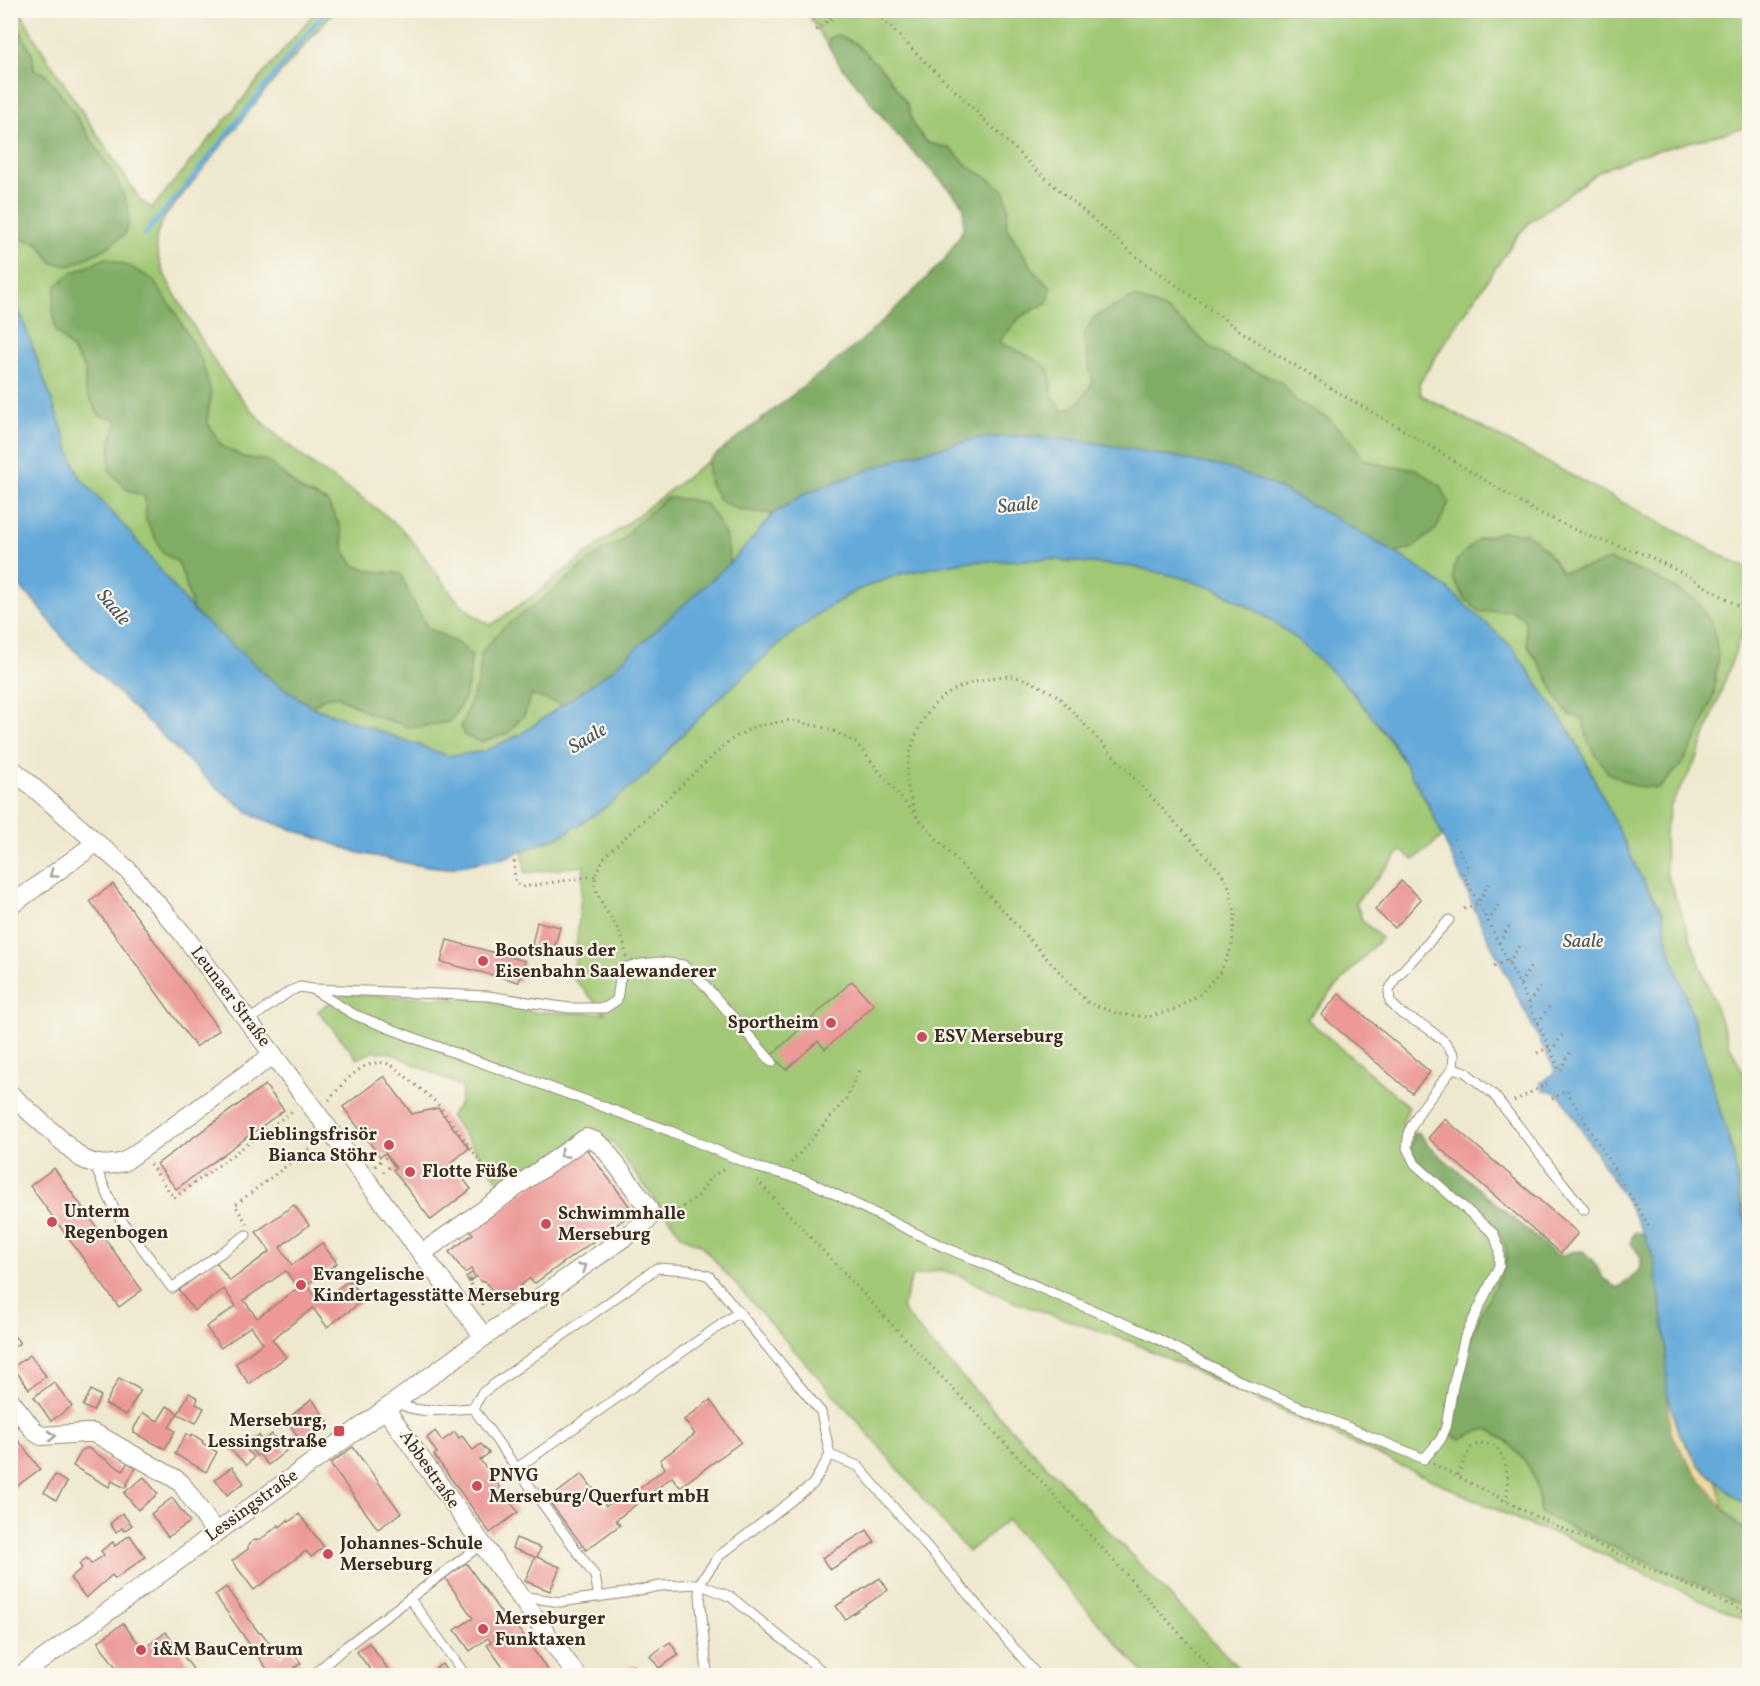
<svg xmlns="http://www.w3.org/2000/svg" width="1760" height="1686" viewBox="0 0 1760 1686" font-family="Vollkorn,serif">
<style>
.green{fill:#a0c874;stroke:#6e7949;stroke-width:1.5;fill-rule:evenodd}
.forest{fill:#80ac66;stroke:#5e6b42;stroke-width:1.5}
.sand{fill:#eeda9e;stroke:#94825e;stroke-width:1.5}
.water{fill:#63a9d9;stroke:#4f6a7c;stroke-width:1.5}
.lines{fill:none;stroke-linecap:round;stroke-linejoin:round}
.stream{stroke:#63a9d9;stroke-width:5}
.building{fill:#ec9997;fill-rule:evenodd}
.lane-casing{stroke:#948976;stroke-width:11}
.street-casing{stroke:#948976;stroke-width:20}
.path{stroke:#948976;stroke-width:3;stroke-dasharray:1.5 4.5;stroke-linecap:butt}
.lane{stroke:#fff;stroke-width:9}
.street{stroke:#fff;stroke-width:18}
.oneway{stroke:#a79f9a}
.poi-dot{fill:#d1495b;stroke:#fbf7ec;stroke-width:2}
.labels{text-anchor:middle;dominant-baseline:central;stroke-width:4.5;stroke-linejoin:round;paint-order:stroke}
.poi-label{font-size:18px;font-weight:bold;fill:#3b2a1e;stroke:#fbf7ec;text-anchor:start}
.street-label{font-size:18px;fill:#3b2a1e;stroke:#fbf7ec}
.water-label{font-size:20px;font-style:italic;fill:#49565f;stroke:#fbf7ec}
</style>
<rect width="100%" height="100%" fill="#fbf7ec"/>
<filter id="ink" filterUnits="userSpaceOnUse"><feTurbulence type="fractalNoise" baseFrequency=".0167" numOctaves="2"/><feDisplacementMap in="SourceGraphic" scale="12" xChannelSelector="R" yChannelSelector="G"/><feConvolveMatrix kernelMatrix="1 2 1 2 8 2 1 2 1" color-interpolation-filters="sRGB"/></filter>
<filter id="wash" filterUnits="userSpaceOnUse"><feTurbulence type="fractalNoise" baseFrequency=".008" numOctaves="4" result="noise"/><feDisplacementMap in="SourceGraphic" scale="24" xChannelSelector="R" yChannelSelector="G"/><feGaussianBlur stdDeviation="1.35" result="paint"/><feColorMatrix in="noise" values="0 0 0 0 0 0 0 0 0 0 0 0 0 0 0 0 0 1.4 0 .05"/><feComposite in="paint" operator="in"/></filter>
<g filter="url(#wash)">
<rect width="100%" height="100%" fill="#eee8ce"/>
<g class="green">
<path d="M 11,11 L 20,11 L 38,44 L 141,201 L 152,208 L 316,11 L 334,11 L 266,90 L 164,218 C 161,224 157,232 156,239 C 155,264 172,289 184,310 C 201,338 217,369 238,394 C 257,419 282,441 307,460 C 337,483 371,501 399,527 C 433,558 447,605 491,625 L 531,597 L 708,461 L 709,482 L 740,510 L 773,514 L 755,536 L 730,563 L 726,537 L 666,498 L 636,524 L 621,542 L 602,551 L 582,566 L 482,652 L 479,679 L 525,714 L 531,694 L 562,705 L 521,734 L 483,752 L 448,756 L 312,707 L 324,698 L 338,696 L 368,713 L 450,722 L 464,700 L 470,678 L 460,645 L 427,627 L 410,596 L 401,574 L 374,571 L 354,566 L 345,552 L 340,526 L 327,502 L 301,490 L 268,461 L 243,457 L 222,447 L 207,422 L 211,392 L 55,330 L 71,348 L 85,369 L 85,390 L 118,420 L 111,442 L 126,489 L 145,497 L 146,520 L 163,553 L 178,562 L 186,584 L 193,611 L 131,534 L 79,476 L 11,287 L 11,242 L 19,238 L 38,243 L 53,263 L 105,249 L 124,235 L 129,222 L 116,178 L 68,104 L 45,74 L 34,70 L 33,57 Z"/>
<path d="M 806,11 L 1749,11 L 1749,127 L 1639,155 L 1600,171 L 1531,221 L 1518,235 L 1440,350 L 1419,384 L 1421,395 L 1749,570 L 1749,634 L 1743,630 L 1697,759 L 1671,805 L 1665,834 L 1666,871 L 1728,1041 L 1749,1086 L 1749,1264 L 1748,1259 L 1748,1232 L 1700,1039 L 1668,943 L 1663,913 L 1643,881 L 1576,741 L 1513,648 L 1447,588 L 1395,553 L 1413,548 L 1416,469 L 1385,466 L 1363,459 L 1352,442 L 1329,419 L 1296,401 L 1281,382 L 1232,361 L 1209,346 L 1184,323 L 1166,310 L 1135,297 L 1094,317 L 1083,336 L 1093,382 L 1078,404 L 1063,411 L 1053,397 L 1049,370 L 998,342 L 1020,317 L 1048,302 L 1051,288 L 1036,274 L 1006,227 L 1008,208 L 994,182 L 969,167 L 951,149 L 927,143 L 913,125 L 908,105 L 855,43 L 838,35 L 829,38 L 830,49 ZM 1545,549 L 1562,572 L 1593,566 L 1609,560 L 1701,730 L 1682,764 L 1660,788 L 1589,744 L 1583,719 L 1570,715 L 1560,703 L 1545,673 L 1527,644 L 1525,619 L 1511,610 Z"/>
<path d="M 1046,559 C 1091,562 1138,564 1181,577 C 1305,616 1391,722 1443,836 L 1414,860 L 1401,851 L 1356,902 L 1362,920 L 1381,938 L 1307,1019 L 1409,1107 L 1402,1124 L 1415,1134 L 1411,1147 L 1498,1232 C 1503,1240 1507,1247 1506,1257 C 1504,1278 1487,1297 1480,1316 C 1465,1353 1457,1390 1450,1428 L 1461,1439 C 1467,1436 1476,1431 1483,1430 C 1501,1428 1530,1464 1535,1480 C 1538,1490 1538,1502 1540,1513 L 1749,1608 L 1749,1622 L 1568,1538 L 1532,1526 L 1127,1340 L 1014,1302 L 956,1274 L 939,1270 L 912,1277 L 902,1309 L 930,1343 L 1245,1675 L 1145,1675 L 1007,1520 L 968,1552 L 871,1437 L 701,1245 L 682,1236 L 612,1142 L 587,1133 L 503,1187 L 450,1116 L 460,1103 L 463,1087 L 391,1053 L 374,1051 L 357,1059 L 349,1048 L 318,1011 L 342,994 L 488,1000 L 533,1012 L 605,1013 L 573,978 L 584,866 L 525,873 L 522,850 L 563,835 L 685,732 L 712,705 L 781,642 L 822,611 L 857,590 L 900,574 L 962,562 Z"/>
<polygon points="1716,1480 1749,1509 1749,1536 1724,1509"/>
</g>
<g class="forest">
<polygon points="10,13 33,57 34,70 45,74 68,104 116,178 128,207 129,222 124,235 105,249 70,266 53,263 38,243 19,238 11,242"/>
<polygon points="837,35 855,43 885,72 908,105 913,125 926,142 951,149 969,167 994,182 1005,191 1008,208 1006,227 1036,274 1051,288 1048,302 1020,317 999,342 1033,358 1049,370 1053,397 1063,411 1078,404 1093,382 1083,336 1094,317 1135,297 1166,310 1184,323 1209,346 1232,361 1281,382 1296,401 1329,419 1352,442 1363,459 1385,466 1416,469 1441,486 1449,503 1436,529 1413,548 1395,553 1339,520 1181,458 1085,441 1024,436 978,438 910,455 808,492 773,514 740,510 720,501 709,482 708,461 859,343 907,298 945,259 963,230 964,207 954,194 898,136 839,63 830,49 829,38"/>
<path d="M 106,258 L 131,267 L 152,279 L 174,310 L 202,361 L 211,392 L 207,422 L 222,446 L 243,457 L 268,461 L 301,490 L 327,502 L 340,526 L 345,552 L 354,566 L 374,571 L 401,574 L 410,596 L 427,627 L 460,645 L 471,654 C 470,686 467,695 450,722 L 412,728 L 368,713 L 338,696 L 324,698 L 312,707 L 274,682 L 193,611 L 186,584 L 178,562 L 163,553 L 146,520 L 145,497 L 126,489 L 109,470 L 111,442 L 118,420 L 99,415 L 85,390 L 85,369 L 71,348 L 55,330 L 53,308 L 56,286 L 70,274 Z"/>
<polygon points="666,498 686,499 705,503 718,521 726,537 730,563 611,671 562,705 531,695 525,714 508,733 482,742 466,737 461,727 479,679 482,652 502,629 567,580 582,566 602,551 621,542 636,524"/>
<polygon points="1502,532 1527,533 1545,549 1562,572 1593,566 1609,560 1648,574 1696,600 1712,624 1718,653 1714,694 1701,730 1682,764 1659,788 1634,786 1608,773 1589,744 1583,719 1570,715 1560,703 1545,673 1527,644 1525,619 1511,610 1480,612 1465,599 1453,578 1456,561 1478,539"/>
<path d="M 1419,1133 L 1429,1146 L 1554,1253 L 1562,1256 L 1571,1252 L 1583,1251 L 1594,1262 L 1603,1278 L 1617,1288 L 1628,1281 L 1641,1268 L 1641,1257 L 1631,1243 L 1632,1235 L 1636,1232 L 1644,1234 L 1654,1259 L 1666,1340 L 1670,1432 L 1692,1468 L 1724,1509 L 1749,1536 L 1749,1608 L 1540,1513 C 1538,1502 1538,1490 1535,1480 C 1530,1464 1501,1428 1483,1430 C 1476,1431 1467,1436 1461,1439 L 1453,1436 L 1450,1429 L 1458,1384 L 1468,1346 L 1481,1312 L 1500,1276 L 1507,1258 L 1505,1244 L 1498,1232 L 1418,1163 L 1411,1147 L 1415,1134 Z"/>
</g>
<polygon class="sand" points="1667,1392 1678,1432 1699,1465 1716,1480 1724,1509 1692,1468 1670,1432"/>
<polygon class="water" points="11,287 79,476 131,534 193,611 274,682 312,707 448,756 483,752 521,734 611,671 730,563 755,536 773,514 808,492 910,455 978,438 1024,436 1085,441 1181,458 1227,468 1271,484 1339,520 1401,556 1447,588 1513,648 1576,741 1643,881 1663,913 1668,943 1700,1039 1711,1080 1734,1156 1740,1201 1748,1232 1748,1259 1750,1264 1749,1509 1699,1465 1678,1432 1667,1392 1666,1340 1654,1259 1644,1234 1626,1201 1562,1098 1552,1091 1544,1091 1540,1083 1554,1074 1555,1071 1483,928 1428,803 1392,742 1351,690 1291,634 1257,611 1220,591 1179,577 1134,567 1046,559 962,562 900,574 857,590 822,611 781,642 712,705 685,732 647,774 605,808 563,835 504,858 448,868 416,865 359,853 254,816 212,784 109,684 67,643 36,603 11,578"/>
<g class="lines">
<polyline class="stream" points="145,234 197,173 326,10"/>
</g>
<g id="blocks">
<g class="building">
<polygon points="1401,881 1421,899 1395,928 1375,910"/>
<polygon points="113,884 219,1030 196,1047 90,901"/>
<polygon points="537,922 560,927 554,950 532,945"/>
<polygon points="447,940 525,961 519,982 441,962"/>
<polygon points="852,981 874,1005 825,1049 818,1041 786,1070 772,1055"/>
<polygon points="1339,994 1430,1072 1412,1093 1321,1015"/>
<polygon points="384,1076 412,1114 438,1108 469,1148 451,1163 471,1189 431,1220 393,1170 396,1168 385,1153 380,1157 343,1107"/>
<polygon points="265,1085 284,1110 176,1189 157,1164"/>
<polygon points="1445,1119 1578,1233 1561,1253 1428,1138"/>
<polygon points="584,1146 634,1212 535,1283 529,1279 519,1287 522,1292 520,1296 511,1303 507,1302 499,1292 493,1292 485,1281 481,1282 476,1276 469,1282 466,1277 473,1272 471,1269 465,1273 449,1252 473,1234 470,1230 481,1220 484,1221"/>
<polygon points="54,1168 142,1290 119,1307 30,1186"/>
<path d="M 294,1205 L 309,1225 L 280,1247 L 292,1265 L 322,1243 L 337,1263 L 307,1285 L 320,1302 L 349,1280 L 364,1300 L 327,1327 L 313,1308 L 272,1339 L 286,1357 L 249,1384 L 235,1364 L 263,1343 L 251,1326 L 221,1348 L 206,1327 L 236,1306 L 224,1289 L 194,1311 L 179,1290 L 215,1262 L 230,1281 L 270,1251 L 256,1232 ZM 286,1271 L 298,1288 L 257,1318 L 244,1300 Z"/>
<polygon points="10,1331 20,1343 10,1349"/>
<polygon points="30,1355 46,1376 29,1389 13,1367"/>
<polygon points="119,1378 141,1390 126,1415 105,1404"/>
<polygon points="54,1382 72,1406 51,1421 34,1397"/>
<polygon points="91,1390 101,1396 93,1411 83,1406"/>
<polygon points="189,1393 198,1398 196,1404 204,1408 196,1423 178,1414"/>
<polygon points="312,1399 328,1422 301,1441 286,1420"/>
<polygon points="710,1400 741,1442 680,1487 672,1477 616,1520 620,1525 586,1550 548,1500 582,1474 606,1506 619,1497 623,1502 665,1468 660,1460 695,1434 684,1420"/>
<polygon points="167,1406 178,1413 169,1427 175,1431 165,1449 134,1433 134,1428 143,1413 158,1421"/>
<polygon points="10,1415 19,1425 10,1431"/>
<polygon points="435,1431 442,1441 455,1432 459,1438 462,1436 473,1450 481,1444 489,1453 480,1460 518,1512 490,1533 434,1455 437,1453 427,1438"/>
<polygon points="186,1434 191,1437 192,1434 203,1441 202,1443 217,1452 206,1472 175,1454"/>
<polygon points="272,1434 286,1451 268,1465 259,1454 256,1456 247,1444 259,1435 263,1441"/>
<polygon points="235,1439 254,1457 247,1465 227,1447"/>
<polygon points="19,1441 40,1469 10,1491 10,1446"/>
<polygon points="353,1447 401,1513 378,1529 330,1464"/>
<polygon points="88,1448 123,1471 129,1460 137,1465 125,1488 112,1481 109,1487 73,1466 82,1450"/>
<polygon points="232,1467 244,1483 227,1495 215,1479"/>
<polygon points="55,1475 67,1483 56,1500 44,1492"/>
<polygon points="144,1477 158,1494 138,1510 124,1493"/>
<polygon points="172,1498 190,1522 168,1537 151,1514"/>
<polygon points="122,1513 132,1525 124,1531 122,1528 116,1532 110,1524"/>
<polygon points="299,1514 324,1547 311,1557 306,1551 254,1590 232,1561 248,1549 248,1545 254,1540 260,1540 279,1525 280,1527 288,1520 289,1522"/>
<polygon points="867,1530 875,1542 830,1570 822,1558"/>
<polygon points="130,1535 145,1557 115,1579 112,1575 86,1598 70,1578 82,1568 79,1564 87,1558 91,1564 104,1555 101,1551 113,1542 115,1546"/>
<polygon points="516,1538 541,1548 537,1557 560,1567 550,1591 525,1581 535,1557 512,1548"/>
<polygon points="466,1563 511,1627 515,1624 552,1676 509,1676 487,1645 491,1642 488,1638 470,1651 455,1630 473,1618 445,1578"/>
<polygon points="880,1578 888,1590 845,1619 836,1606"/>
<polygon points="226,1587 259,1633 261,1632 280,1657 291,1649 301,1663 284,1676 272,1676 215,1595"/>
<polygon points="123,1623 143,1649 166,1632 198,1676 122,1676 98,1642"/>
<polygon points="670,1642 679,1655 659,1668 650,1656"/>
<polygon points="369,1643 393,1676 375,1676 357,1652"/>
<polygon points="442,1664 450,1676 425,1676"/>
<polygon points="633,1665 641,1676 619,1676"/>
</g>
</g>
</g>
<g filter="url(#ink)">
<use href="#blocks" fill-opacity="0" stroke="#948976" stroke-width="1.5"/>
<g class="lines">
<g class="lane-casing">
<g id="lane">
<polyline points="315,989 488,996 569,1008 605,1008 617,1000 620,979 627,967 642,964 660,962 683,965 702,982 772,1062"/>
<polyline points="248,1021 290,991 300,987 312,989 355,1015 425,1042 670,1131 759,1168 806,1180 942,1246 1144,1332 1249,1386 1424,1459 1441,1439 1446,1427 1453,1386 1465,1337 1499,1266 1499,1249 1494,1234 1415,1164 1407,1148 1409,1131 1420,1111 1453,1068 1454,1055 1445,1042 1426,1027 1402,1014 1390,1002 1389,991 1395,979 1449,920"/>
<polyline points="1453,1068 1465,1072 1494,1095 1584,1210"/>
<polyline points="94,1164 116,1213 172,1288 246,1235"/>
<path d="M 396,1402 C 418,1416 448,1409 473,1408 L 482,1393 L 657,1268 L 689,1270 L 709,1276 L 821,1412 L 830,1455 L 813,1484 L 719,1556 L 699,1584 L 707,1673 L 709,1676"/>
<polyline points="473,1408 595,1576 599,1597"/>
<polyline points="830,1455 858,1466 1038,1676"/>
<polyline points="517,1468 739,1312"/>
<polyline points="521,1596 560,1602 625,1593 660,1586 699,1584 731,1597 828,1676"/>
<polyline points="410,1599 466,1676"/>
<polyline points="312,1676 344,1648 482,1544"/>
</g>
</g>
<g class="street-casing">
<g id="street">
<polyline points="10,767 128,870 183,934 484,1337"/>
<polyline points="10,906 96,843"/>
<path d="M 10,1094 L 81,1158 C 97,1166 107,1166 124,1162 L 273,1055"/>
<polyline points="10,1400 35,1432 41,1436 86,1433 93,1433 100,1436 174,1478 181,1483 215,1532"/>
<polyline points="386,1410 577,1676"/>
<polyline points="20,1676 484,1337 647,1221 650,1213 647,1206 604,1148 595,1141 586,1138 422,1253"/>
</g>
</g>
<g class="path">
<polyline points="874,10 903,40 1034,168 1138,258 1245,334 1334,390 1430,446 1531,509 1591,537 1646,555 1688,576 1750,613"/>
<polyline points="816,30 843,10"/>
<polyline points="1454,838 1469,870 1463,873 1521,987 1560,1071 1570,1052"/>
<polyline points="514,861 515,882 522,887 595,876"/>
<polyline points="1464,909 1478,903 1489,883"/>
<polyline points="1488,922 1499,904"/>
<polyline points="1499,943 1510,925"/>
<path d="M 626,957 C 625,945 622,935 616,926 C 608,913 591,891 596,875 C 598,867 603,860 607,854 L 729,741 L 753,727 L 790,720 L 830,729 L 856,743 L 917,817 L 1088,1003 L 1119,1014 L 1148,1017 L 1176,1009 L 1200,994 L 1221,971 L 1232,946 L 1235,914 L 1230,888 L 1220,871 L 1058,696 C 1045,689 1031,680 1016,677 C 1003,674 988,679 975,682 C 960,686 946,693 935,704 C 919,719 907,755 907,776 C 907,790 912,804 917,817"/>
<polyline points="1509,963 1520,944"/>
<polyline points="1494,966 1507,960"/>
<polyline points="1520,984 1531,966"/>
<polyline points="1529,1003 1541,985"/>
<polyline points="1538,1023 1550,1005"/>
<polyline points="1551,1051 1563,1034"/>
<polyline points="1537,1053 1549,1047"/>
<polyline points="1552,1099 1566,1090 1650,1228"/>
<path d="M 329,1100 C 344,1082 366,1054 392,1065 L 436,1102 L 496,1182"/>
<polyline points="1514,1101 1547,1084"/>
<polyline points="791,1163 846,1099 860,1068"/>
<polyline points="150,1164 174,1198 295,1109"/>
<polyline points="375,1166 387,1156"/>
<polyline points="383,1172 393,1164"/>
<polyline points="757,1180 897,1330 1044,1484 1218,1676"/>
<polyline points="665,1219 674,1218 677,1211 698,1196 710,1178 726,1168"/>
<polyline points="247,1224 235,1205 319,1141"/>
<polyline points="474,1274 469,1282 484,1302 482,1304 479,1304"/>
<polyline points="1433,1464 1535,1516 1750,1614"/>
<path d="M 1457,1475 L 1471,1448 L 1479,1443 L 1495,1445 C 1510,1466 1508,1476 1507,1501"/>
</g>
<use href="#lane" class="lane"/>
<use href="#street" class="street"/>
</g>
<defs><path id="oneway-chevron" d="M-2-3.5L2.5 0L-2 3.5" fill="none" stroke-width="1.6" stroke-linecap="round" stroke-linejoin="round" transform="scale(1.5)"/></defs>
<g class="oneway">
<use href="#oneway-chevron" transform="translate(53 874) rotate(144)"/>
<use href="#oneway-chevron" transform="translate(563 1154) rotate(146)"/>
<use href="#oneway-chevron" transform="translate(583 1267) rotate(-35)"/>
<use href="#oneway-chevron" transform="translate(52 1436) rotate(-2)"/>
</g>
</g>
<g class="poi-dot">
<circle cx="483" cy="961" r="6"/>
<circle cx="831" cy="1023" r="6"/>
<circle cx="922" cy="1037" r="6"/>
<circle cx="389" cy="1145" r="6"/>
<circle cx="410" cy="1172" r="6"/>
<circle cx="52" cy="1222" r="6"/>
<circle cx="546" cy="1224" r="6"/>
<circle cx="301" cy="1285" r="6"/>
<rect x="333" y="1425" width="12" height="12" rx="3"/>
<circle cx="477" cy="1486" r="6"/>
<circle cx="328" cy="1554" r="6"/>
<circle cx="483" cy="1629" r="6"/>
<circle cx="141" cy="1650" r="6"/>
</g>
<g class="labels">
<g class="poi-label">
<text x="495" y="951">Bootshaus der<tspan x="495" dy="21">Eisenbahn Saalewanderer</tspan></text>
<text x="819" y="1023" text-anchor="end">Sportheim</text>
<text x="934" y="1037">ESV Merseburg</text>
<text x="377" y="1135" text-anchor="end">Lieblingsfrisör<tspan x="377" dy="21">Bianca Stöhr</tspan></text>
<text x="422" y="1172">Flotte Füße</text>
<text x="64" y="1212">Unterm<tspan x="64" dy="21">Regenbogen</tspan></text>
<text x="558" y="1214">Schwimmhalle<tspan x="558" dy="21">Merseburg</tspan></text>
<text x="313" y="1275">Evangelische<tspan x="313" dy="21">Kindertagesstätte Merseburg</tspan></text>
<text x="327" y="1421" text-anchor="end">Merseburg,<tspan x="327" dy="21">Lessingstraße</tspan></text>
<text x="489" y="1476">PNVG<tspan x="489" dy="21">Merseburg/Querfurt mbH</tspan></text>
<text x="340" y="1544">Johannes-Schule<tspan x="340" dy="21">Merseburg</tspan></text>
<text x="495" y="1619">Merseburger<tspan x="495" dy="21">Funktaxen</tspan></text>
<text x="153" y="1650">i&amp;M BauCentrum</text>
</g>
<g class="street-label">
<text transform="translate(230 997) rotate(53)">Leunaer Straße</text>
<text transform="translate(429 1470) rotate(55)">Abbestraße</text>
<text transform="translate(252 1506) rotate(-36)">Lessingstraße</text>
</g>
<g class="water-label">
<text transform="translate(1018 506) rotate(-5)">Saale</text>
<text transform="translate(113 608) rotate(50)">Saale</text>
<text transform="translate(588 739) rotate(-31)">Saale</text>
<text x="1583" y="942">Saale</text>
</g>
</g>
<rect width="1760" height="1686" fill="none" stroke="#fbf7ec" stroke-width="36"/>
</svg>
